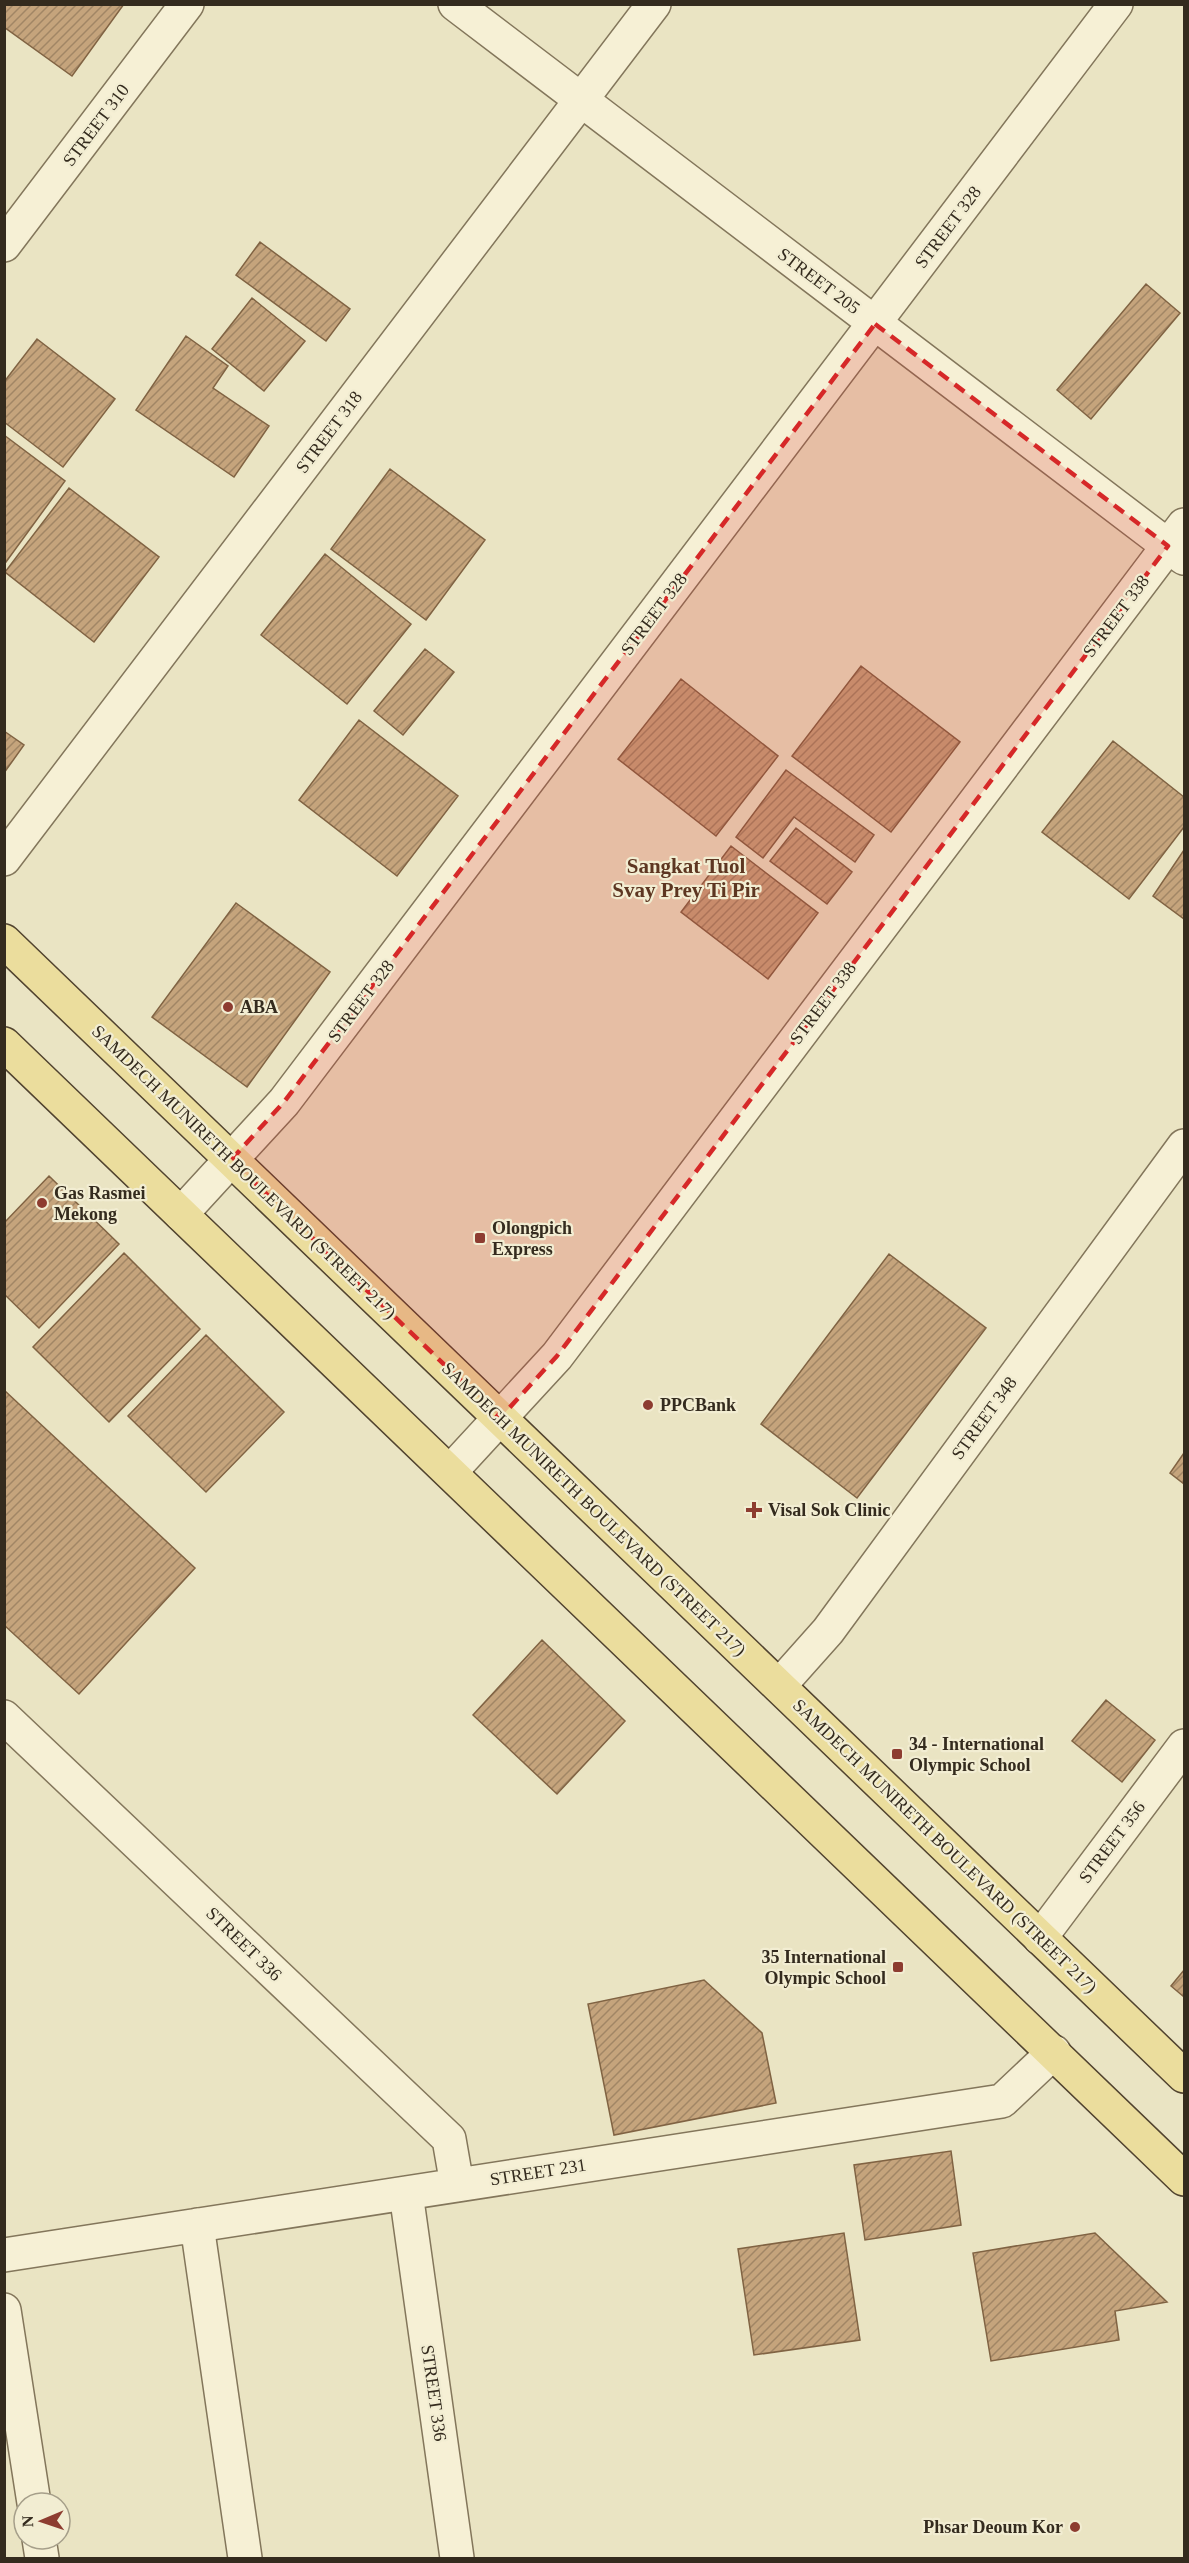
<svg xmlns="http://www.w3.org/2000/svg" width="1189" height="2563" font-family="'Times New Roman',serif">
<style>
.building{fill:url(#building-hatch);stroke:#806343;stroke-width:1.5}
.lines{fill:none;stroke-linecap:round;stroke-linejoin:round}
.minor-casing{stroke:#83765b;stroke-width:36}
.major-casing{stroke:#51432f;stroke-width:36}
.minor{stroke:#f6f0d5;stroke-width:33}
.major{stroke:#ebdd9d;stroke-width:33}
.marked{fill:#d62828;fill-opacity:0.2;stroke:#d62828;stroke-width:4.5;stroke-dasharray:12 8;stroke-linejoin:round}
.poi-dot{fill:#8d3c30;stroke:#f2edd2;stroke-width:2}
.labels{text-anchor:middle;stroke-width:4.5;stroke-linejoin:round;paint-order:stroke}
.street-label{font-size:18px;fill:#342b1e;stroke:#f2edd2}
.poi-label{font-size:18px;font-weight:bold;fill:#342b1e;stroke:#f2edd2;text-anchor:start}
.quarter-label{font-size:21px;font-weight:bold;fill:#5d3621;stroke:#f2edd2}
</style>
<defs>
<pattern id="building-hatch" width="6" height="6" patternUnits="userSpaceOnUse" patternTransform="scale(1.5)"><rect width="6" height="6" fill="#c5a47c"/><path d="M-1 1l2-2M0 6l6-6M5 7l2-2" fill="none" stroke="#a18665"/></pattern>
</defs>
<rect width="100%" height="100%" fill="#eae4c3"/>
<path class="building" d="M4 4H124L72 76 4 27Z
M260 242 350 309 326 341 236 275Z
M1146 284 1180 313 1091 419 1057 390Z
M252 298 305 341 264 391 212 349Z
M186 336 228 366 213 388 269 426 234 477 136 410Z
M37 339 115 399 63 467 4 422V382Z
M4 435 65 481 6 562 4 561Z
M390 469 485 540 426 620 331 549Z
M69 488 159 557 94 642 5 572Z
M325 554 411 624 347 704 261 635Z
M425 649 454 672 403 735 374 711Z
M861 666 960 742 891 832 792 756Z
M681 679 778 756 716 836 618 759Z
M359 720 458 796 397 876 299 800Z
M4 731 24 745 4 773Z
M1113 741 1184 797V827L1129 899 1042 832Z
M786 770 874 835 855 862 794 817 763 858 736 837Z
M796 828 852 872 827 904 770 861Z
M731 846 818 913 768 979 681 912Z
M1184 850V919L1153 896Z
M236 903 330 972 247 1087 152 1017Z
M49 1176 119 1244 39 1328 4 1294V1223Z
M124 1253 200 1329 109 1422 33 1347Z
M889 1254 986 1328 857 1498 761 1424Z
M206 1335 284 1412 206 1492 128 1416Z
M4 1390 195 1568 79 1694 4 1625Z
M1184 1453V1484L1170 1473Z
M542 1640 625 1721 557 1794 473 1715Z
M1106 1700 1155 1740 1122 1782 1072 1741Z
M1184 1970V1997L1171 1986Z
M704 1980 762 2033 776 2103 614 2135 588 2004Z
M951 2151 961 2225 865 2240 854 2165Z
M844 2233 860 2340 754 2355 738 2249Z
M1095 2233 1167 2302 1115 2311 1119 2340 991 2361 973 2253Z"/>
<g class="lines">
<g class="minor-casing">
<path id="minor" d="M455 4 1184 558
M4 245 187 4
M4 859 654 4
M181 1214 284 1102 1116 4
M450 1472 557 1356 1184 525
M779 1686 828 1631 1184 1146
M4 1717 449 2139 457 2185
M1040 1938 1184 1746
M406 2193 457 2558
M197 2225 245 2558
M4 2255 1002 2101 1054 2052
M4 2310 34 2503
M39 2539 42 2558"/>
</g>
<g class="major-casing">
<path id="major" d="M4 941 1184 2076
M4 1044 1184 2179"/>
</g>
<use href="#minor" class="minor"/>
<use href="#major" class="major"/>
</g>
<path class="marked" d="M875 324 1168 546 557 1356 500 1418 231 1160 284 1102Z"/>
<g class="poi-dot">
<circle cx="228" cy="1007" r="6"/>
<circle cx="42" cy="1203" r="6"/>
<rect x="474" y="1232" width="12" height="12" rx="3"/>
<circle cx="648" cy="1405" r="6"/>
<path d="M751 1501h6v6h6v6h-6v6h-6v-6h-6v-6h6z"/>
<rect x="891" y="1748" width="12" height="12" rx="3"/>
<rect x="892" y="1961" width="12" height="12" rx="3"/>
<circle cx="1075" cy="2527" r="6"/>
</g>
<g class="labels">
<g class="street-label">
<text transform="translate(96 125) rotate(-53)" y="6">STREET 310</text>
<text transform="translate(948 227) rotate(-53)" y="6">STREET 328</text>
<text transform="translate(819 281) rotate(37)" y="6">STREET 205</text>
<text transform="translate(329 432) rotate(-53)" y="6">STREET 318</text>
<text transform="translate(654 614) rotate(-53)" y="6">STREET 328</text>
<text transform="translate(1116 616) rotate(-53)" y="6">STREET 338</text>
<text transform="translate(361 1001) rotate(-53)" y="6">STREET 328</text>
<text transform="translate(823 1003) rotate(-53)" y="6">STREET 338</text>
<text transform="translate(244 1172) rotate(44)" y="6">SAMDECH MUNIRETH BOULEVARD (STREET 217)</text>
<text transform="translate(984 1418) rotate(-54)" y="6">STREET 348</text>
<text transform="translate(594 1509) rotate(44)" y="6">SAMDECH MUNIRETH BOULEVARD (STREET 217)</text>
<text transform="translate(1112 1842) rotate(-53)" y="6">STREET 356</text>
<text transform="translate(945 1846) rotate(44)" y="6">SAMDECH MUNIRETH BOULEVARD (STREET 217)</text>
<text transform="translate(244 1944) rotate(44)" y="6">STREET 336</text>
<text transform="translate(538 2172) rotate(-9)" y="6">STREET 231</text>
<text transform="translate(434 2393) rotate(82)" y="6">STREET 336</text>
</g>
<g class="poi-label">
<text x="240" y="1013">ABA</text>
<text x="54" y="1199">Gas Rasmei<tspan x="54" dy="21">Mekong</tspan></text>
<text x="492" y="1234">Olongpich<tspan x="492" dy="21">Express</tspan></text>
<text x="660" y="1411">PPCBank</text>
<text x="768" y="1516">Visal Sok Clinic</text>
<text x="909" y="1750">34 - International<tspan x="909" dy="21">Olympic School</tspan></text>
<text x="886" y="1963" text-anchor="end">35 International<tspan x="886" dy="21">Olympic School</tspan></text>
<text x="1063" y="2533" text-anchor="end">Phsar Deoum Kor</text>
</g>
<g class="quarter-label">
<text x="686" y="873">Sangkat Tuol<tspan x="686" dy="24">Svay Prey Ti Pir</tspan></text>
</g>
</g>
<rect width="1189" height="2563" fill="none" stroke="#342b1e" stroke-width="12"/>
<g transform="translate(42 2521) rotate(268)"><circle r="28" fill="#f2edd2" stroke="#a69f8a" stroke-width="1.5"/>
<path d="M0-4.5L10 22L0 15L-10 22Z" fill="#8d3c30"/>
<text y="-9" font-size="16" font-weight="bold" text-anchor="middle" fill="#342b1e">N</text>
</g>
</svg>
